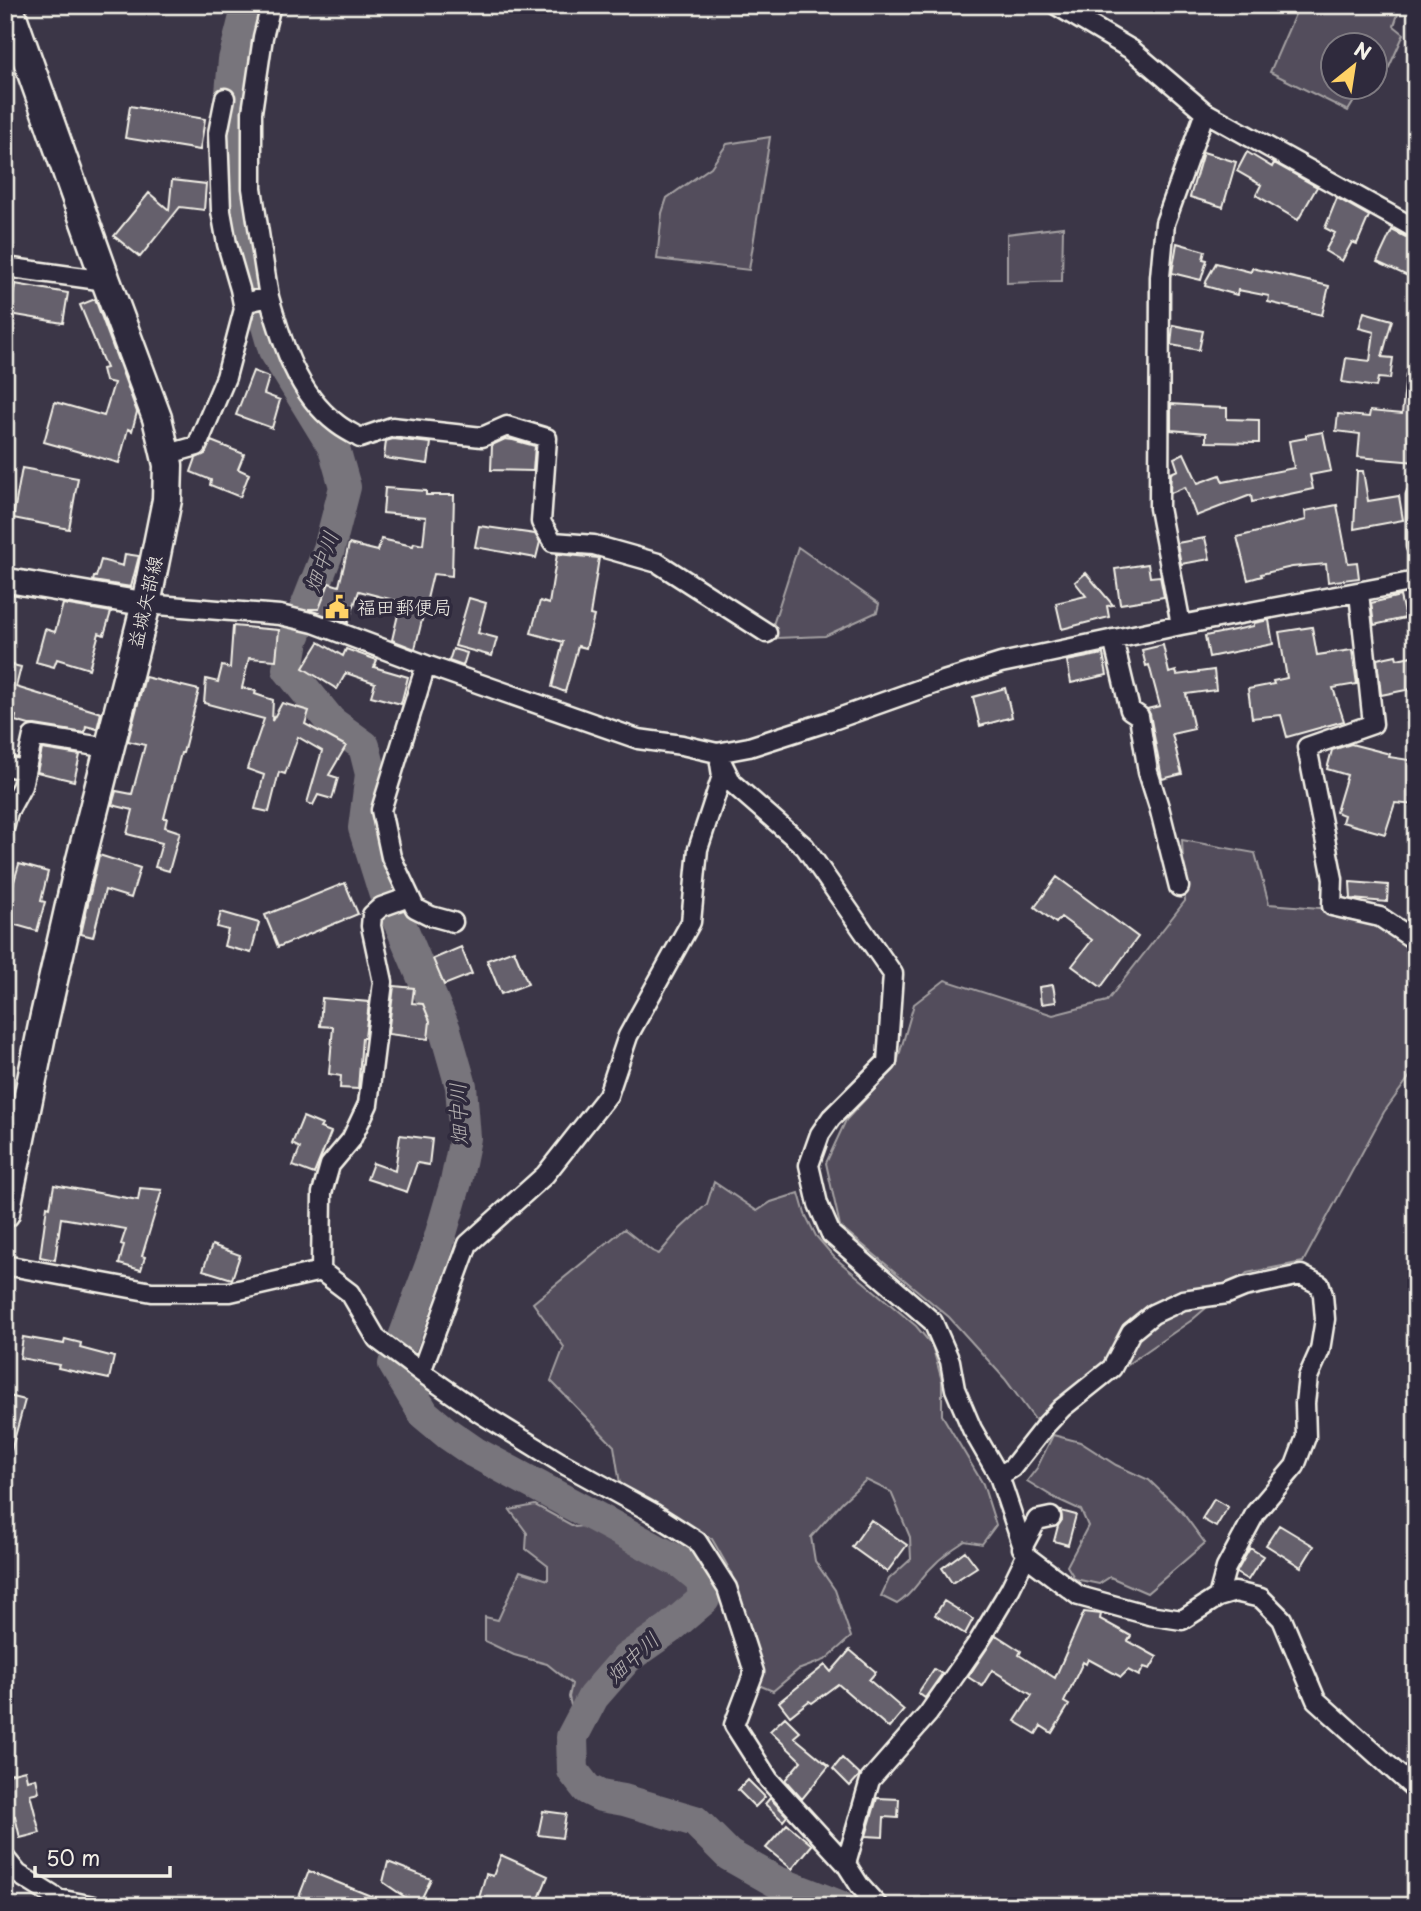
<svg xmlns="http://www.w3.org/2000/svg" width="1421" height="1911" font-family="'Playpen Sans','Klee One',sans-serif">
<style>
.green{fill:#534e5c;stroke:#a4a0a2;stroke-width:2}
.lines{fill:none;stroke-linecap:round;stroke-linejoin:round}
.river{stroke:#78747b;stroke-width:32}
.building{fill:#65616c;stroke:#f4f1e8;stroke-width:2}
.minor-casing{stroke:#f4f1e8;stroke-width:23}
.tertiary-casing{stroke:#f4f1e8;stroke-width:28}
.primary-casing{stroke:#f4f1e8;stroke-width:33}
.minor{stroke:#2f2a3d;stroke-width:18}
.tertiary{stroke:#2f2a3d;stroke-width:23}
.primary{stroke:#2f2a3d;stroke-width:28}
.labels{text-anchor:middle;stroke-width:7;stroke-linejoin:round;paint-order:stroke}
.street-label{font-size:19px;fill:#f4f1e8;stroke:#2f2a3d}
.poi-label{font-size:19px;fill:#f4f1e8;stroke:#2f2a3d;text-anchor:start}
.water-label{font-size:21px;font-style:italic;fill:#b6b2b2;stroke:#2f2a3d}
</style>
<rect width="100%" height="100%" fill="#3b3647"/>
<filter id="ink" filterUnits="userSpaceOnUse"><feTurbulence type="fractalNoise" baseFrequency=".0143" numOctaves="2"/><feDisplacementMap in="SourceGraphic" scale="14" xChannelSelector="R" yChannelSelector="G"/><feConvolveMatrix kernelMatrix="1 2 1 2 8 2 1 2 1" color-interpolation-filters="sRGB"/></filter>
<g filter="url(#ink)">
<path class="green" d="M1299 5H1401L1394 26 1404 34 1386 74 1376 71V46H1334V88H1362L1348 111 1270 72Z
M770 137 749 270 657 259 662 213 667 198 711 167 727 144Z
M1063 227 1062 281 1007 283V234Z
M798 547 879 604 877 612 825 636 777 638 772 628Z
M1182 840 1255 853 1269 904 1320 908 1388 928 1416 950V1068L1384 1112 1303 1262 1247 1273 1192 1320 1039 1425 1005 1379 949 1317 840 1226 826 1163 846 1120 896 1066 914 1004 945 980 1053 1015 1107 1001 1185 901Z
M714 1182 757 1211 771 1202 799 1193 805 1214 816 1236 834 1257 916 1326 932 1345 942 1381V1415L983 1484 996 1525 982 1544 965 1541C954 1548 942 1556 933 1566 918 1580 916 1591 897 1604L881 1596 889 1579 911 1559 910 1537 891 1492 866 1480 842 1502 811 1537 815 1561 835 1590 851 1637 825 1660 798 1670 773 1691 756 1684 731 1572 712 1539 620 1484 614 1446 551 1381 564 1347 533 1303 624 1229 652 1251 659 1254 680 1229 707 1204Z
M1053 1435 1080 1442 1116 1465 1149 1480 1182 1512 1205 1543 1147 1593 1110 1577 1099 1584 1075 1579 1067 1566 1088 1526 1081 1510 1055 1498 1027 1481 1037 1468Z
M535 1505 575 1527 596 1524 681 1568 697 1581 696 1597C663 1625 626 1650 596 1681 587 1690 583 1705 572 1710L569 1697 572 1684 547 1664 514 1655 485 1641V1617L498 1620 520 1571 548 1580V1566L526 1549 527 1533 510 1510Z"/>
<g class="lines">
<path class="river" d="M248 5 234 60 226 148 249 264 274 350 334 448 345 487 329 549 293 640 288 669 331 722 364 746 371 774 364 828 384 892 401 926 445 1030 461 1086 465 1138 456 1182 435 1254 394 1364 424 1414 448 1434 474 1452 683 1564 702 1580 704 1599 670 1628 627 1658 593 1697 572 1737 573 1771 587 1789 601 1796 624 1800 695 1821 729 1855 775 1881 839 1906"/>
</g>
<path class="building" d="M130 106 205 119 200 150 125 138Z
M1203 152 1236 162 1223 207 1190 197Z
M1247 152 1272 167 1274 163 1317 187 1298 220 1256 195 1261 185 1237 171Z
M172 180 206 184 204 210 180 207 140 257 114 236 149 193 169 210Z
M1337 198 1369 216 1357 244 1352 242 1342 261 1325 251 1335 233 1325 228Z
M1392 230 1416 242V269L1412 278 1377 262Z
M1177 243 1205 251 1203 259 1207 260 1201 280 1172 273Z
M1216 263 1251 272 1252 268 1329 286 1322 315 1268 302 1269 296 1238 290 1237 295 1205 286 1207 279Z
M15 284 68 293 63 323 10 314Z
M95 299 137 412 132 431 128 429 119 463 44 442 55 402 104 416 114 383 105 381 102 369 106 368 80 305Z
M1364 312 1392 320 1382 357 1393 358 1390 379 1378 378 1376 387 1342 382 1346 358 1370 361 1374 332 1359 328Z
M1173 325 1203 331 1199 350 1171 345Z
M253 371 269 377 264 394 280 400 272 428 236 415Z
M1406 374H1416V462L1358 457 1360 434 1336 431 1338 414 1369 417 1370 411 1402 414Z
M1171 404 1201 406V407L1227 408V419L1259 420V443L1206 442V433L1171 430Z
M1323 432 1331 471 1310 475 1313 489 1252 502 1251 495 1196 516 1185 487 1171 493 1170 491 1171 473 1178 470 1174 458 1184 453 1198 483 1220 475 1223 482 1294 468 1289 441 1306 438V435Z
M393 439 431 443 428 464 384 458 386 441Z
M505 439 513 440 535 446 533 471 491 470 492 445Z
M211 441 244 454 238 469 249 474 240 497 210 485 211 480 191 472 196 458 205 454Z
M22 468 78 478 69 529 13 518Z
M1357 471H1363L1368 501 1399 496 1403 520 1354 529Z
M385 488 426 491V495H454L452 576 433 574 415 649 392 640 401 602 359 591 348 623 309 610V609H319L329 583 339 586 349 544 378 551 381 539 413 546 414 543 423 545 426 517 383 513Z
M1337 505 1348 563 1357 562 1359 578 1328 582 1326 564 1292 567 1261 574 1262 576 1248 580 1237 537 1306 520 1305 511Z
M479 526 535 534 540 542 536 558 475 547Z
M1205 538 1210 559 1181 564 1177 543Z
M125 554 139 556 131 587 93 581 94 577H96L101 560 123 566Z
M557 554 599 558 590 615 594 616 586 648 578 646 565 692 552 687 563 642 531 633 540 601 549 604Z
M1148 564 1150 577 1160 576 1164 597 1120 604 1115 569Z
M1086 573 1113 605 1107 606 1109 617 1062 629 1056 603 1086 596 1075 582Z
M1400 596 1405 618 1374 625 1371 603Z
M469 598 486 603 478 633 497 638 492 656 455 646Z
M63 604 111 612 104 635 99 633 89 669 57 659 54 667 36 662 45 629 55 632Z
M1269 620 1273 644 1209 657 1205 636 1254 626V623Z
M233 626 279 630 276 660 249 658 242 688 256 691 255 694 273 700 272 721 282 703 309 711 305 724 346 746 329 775 338 778 332 799 318 795 313 805 307 803 322 751 298 737 285 774 279 772 269 812 255 809 264 775 247 769 264 719 204 703 206 679 218 682 222 666 230 668Z
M1312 627 1317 655 1352 650 1357 684 1333 688 1344 721 1287 737 1281 715 1252 718 1248 689 1274 684 1273 681 1287 678 1279 632Z
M319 642 343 656 346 649 377 660 374 667 408 677 401 704 371 696 375 683 346 673 337 689 303 668Z
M1163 645 1169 673 1176 671 1177 675 1214 670 1216 690 1186 694 1194 729 1172 734 1182 774 1162 779 1150 714 1147 709 1160 706 1149 665 1146 666 1142 650Z
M453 649 467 653 463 666 449 661Z
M1103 654 1107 675 1071 683 1067 661Z
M1396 655 1397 659 1416 655V688L1381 695 1377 659Z
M5 663 21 667 16 687 101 713 97 729 86 726 85 733 35 725H29L15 721 16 716 5 714Z
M145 677 199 690 183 753H181L164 818H167L165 827 180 832 169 871 155 867 162 843 127 834 133 810 112 805 116 791 132 794 145 745 128 741Z
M1005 688 1012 717 980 726 973 697Z
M1351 744 1390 754 1389 757 1416 761V805L1395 803 1385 834 1342 822 1344 815 1336 812 1347 775 1327 769 1332 750Z
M42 749 80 755 74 781 37 772Z
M99 855 140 868 131 898 105 890 93 937 81 934Z
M19 864 48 872 41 901 45 902 37 931 5 922V913Z
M1057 877 1138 937 1101 987 1072 966 1092 940 1061 917 1056 923 1035 907Z
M1350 882 1388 885 1387 902 1351 899Z
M345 883 358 914 278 947 265 915Z
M221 912 259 923 251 953 224 946 228 930 217 927Z
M461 947 472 974 444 985 433 959Z
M514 950 528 984 501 994 487 960Z
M1053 985 1056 1002 1041 1004 1039 987Z
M394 986 414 988 412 1003 423 1004 430 1021 428 1039 388 1034Z
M322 998 369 1002 365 1038H362L358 1089 340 1088 341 1076 329 1074 333 1027 320 1026Z
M303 1117 322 1125 320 1128 331 1132 314 1174 293 1166 300 1148 292 1144Z
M400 1135 432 1139 429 1165 417 1163 407 1192 367 1179 373 1163 395 1171Z
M54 1185 138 1200 140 1188 162 1190 142 1256 145 1257 141 1270 119 1264 124 1245 121 1244 126 1229 61 1218 55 1260 40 1257 47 1206 50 1207Z
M212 1245 240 1255 232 1279 203 1270Z
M23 1337 64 1344 65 1339 81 1343 80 1348 114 1357 109 1379 58 1368 59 1365 20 1358Z
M5 1395 25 1400 10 1455H5Z
M1214 1499 1228 1507 1216 1527 1202 1519Z
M1061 1511 1076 1515 1068 1545 1054 1541 1058 1526 1062 1520Z
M871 1520 907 1545 887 1572 852 1547Z
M1279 1525 1314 1546 1301 1567 1266 1545Z
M1250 1548 1263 1556 1248 1580 1236 1573Z
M965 1551 977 1567 952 1583 942 1568Z
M944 1601 973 1619 965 1634 935 1615Z
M1084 1612 1101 1614 1100 1619 1131 1636 1128 1641 1157 1657 1150 1669 1144 1667 1139 1676 1128 1670 1121 1677 1088 1659 1086 1664 1083 1662 1064 1702 1069 1705 1052 1733 1041 1726 1036 1734 1015 1721 1032 1695 992 1670 982 1686 968 1677 996 1635 1021 1651 1019 1655 1055 1678Z
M850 1650 876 1672 869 1680 904 1710 889 1728 838 1684 812 1703 809 1701 790 1716 779 1702 825 1665 831 1672Z
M934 1669 942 1674 925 1698 918 1693Z
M785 1717 800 1732 794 1737 829 1766 802 1799 785 1780 801 1761 770 1731Z
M842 1758 860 1775 850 1786 833 1769Z
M25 1770 27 1780 36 1778 39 1792 30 1794 40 1833 20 1838 15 1816 5 1818V1804L11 1802 5 1775Z
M748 1780 765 1797 755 1807 738 1790Z
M770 1798 787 1816 783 1821 765 1804Z
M877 1798 899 1799 898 1818 884 1817 883 1837 866 1836Z
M543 1811 566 1814 562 1838 538 1835Z
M787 1824 812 1845 792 1869 766 1848Z
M501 1855 548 1876 536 1906H508L479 1898 486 1874 493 1876Z
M388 1862 431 1879 418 1906 383 1882Z
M309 1871 393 1905V1906H307L297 1902Z"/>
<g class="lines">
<g class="minor-casing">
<path id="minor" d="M1056 5 1132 50 1205 112 1165 223 1160 277 1159 508 1181 625
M1205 112 1416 229
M5 267 106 281
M269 297 252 188V112L263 37 271 5
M243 303 269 297C282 342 297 394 336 423 343 429 352 433 360 438L392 427 482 437 507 426 547 438 541 522 553 542 594 545 658 563 767 633
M165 455 197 446 226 377 244 309 240 289 227 244 221 211 218 133 225 98
M1416 496V546
M1359 593 1373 724 1307 747 1333 879 1332 906 1380 917 1416 941
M146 604 280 615 314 623 426 665 638 739 682 745 717 753 749 747 833 720 940 682 1001 663 1181 625 1416 581
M1113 639 1130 710 1139 716 1148 772 1159 807 1179 887
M426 665 381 810 391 857 415 908 431 916 453 922
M717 753 732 783 805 847 893 974 887 1062 831 1118 820 1134 809 1165 818 1204 831 1234 933 1322 950 1361 955 1389 972 1429 999 1476 1026 1556 1079 1596 1149 1615 1182 1620 1218 1597 1235 1592 1261 1598 1282 1619 1316 1700 1416 1790
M5 766 25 770
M5 825 8 812 22 786 33 736 109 748
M5 1265 152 1292H230L321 1271 350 1293 377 1339 421 1372 480 1413 560 1462 653 1513 697 1541 727 1588 754 1672 734 1725 769 1780 846 1864 860 1886 878 1906
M321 1271 322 1193 330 1165 351 1140 368 1104 383 982 371 926 372 915 381 907 409 897
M421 1372 468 1244 545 1175 608 1095 628 1036 691 922 698 849 722 776 720 763
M999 1476 1012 1468 1046 1425 1062 1408 1112 1368 1131 1332 1153 1314 1183 1300 1227 1294 1244 1287 1301 1275 1320 1285 1323 1295 1325 1319 1320 1350 1308 1377 1305 1403 1306 1437 1295 1466 1256 1512 1226 1568 1218 1597
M1022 1548 1037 1520 1051 1517
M5 1858 18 1874 58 1899 94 1906
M846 1864 870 1780 928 1714 979 1641 1010 1589 1026 1556"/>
</g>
<g class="tertiary-casing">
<path id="tertiary" d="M5 580 146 604"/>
</g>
<g class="primary-casing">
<path id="primary" d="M5 1213 44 1020 76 879 146 604 167 500 168 465 157 418 106 281 8 5"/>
</g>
<use href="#minor" class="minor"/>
<use href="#tertiary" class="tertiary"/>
<use href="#primary" class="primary"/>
</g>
</g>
<defs>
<g id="civic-bare" transform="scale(1.89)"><path d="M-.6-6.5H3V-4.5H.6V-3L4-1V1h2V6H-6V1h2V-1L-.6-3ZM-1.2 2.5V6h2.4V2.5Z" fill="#ffd166" stroke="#2f2a3d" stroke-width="2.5" paint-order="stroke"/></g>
</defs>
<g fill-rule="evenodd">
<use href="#civic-bare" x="337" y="607"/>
</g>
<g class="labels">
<g class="street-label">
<text transform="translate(145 602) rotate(-77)" y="7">益城矢部線</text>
</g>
<g class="poi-label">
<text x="357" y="614">福田郵便局</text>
</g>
<g class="water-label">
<text transform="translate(322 562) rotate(-71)" y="7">畑中川</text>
<text transform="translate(459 1114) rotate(-92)" y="7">畑中川</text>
<text transform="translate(633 1658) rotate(-43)" y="7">畑中川</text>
</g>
</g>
<rect width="1421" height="1911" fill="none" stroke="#2f2a3d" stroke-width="28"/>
<rect x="14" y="14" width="1393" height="1883" fill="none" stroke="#f4f1e8" stroke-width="2.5" filter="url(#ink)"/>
<g transform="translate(1354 66) rotate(30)"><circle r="33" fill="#2f2a3d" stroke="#7e7a81" stroke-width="2"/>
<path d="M0-5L12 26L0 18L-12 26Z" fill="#ffd166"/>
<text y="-10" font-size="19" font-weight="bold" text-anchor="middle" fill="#f4f1e8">N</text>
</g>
<path d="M35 1866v10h135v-10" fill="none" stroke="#f4f1e8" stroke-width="3.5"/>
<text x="46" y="1866" font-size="21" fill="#f4f1e8" stroke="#2f2a3d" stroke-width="5" paint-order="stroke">50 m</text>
</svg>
